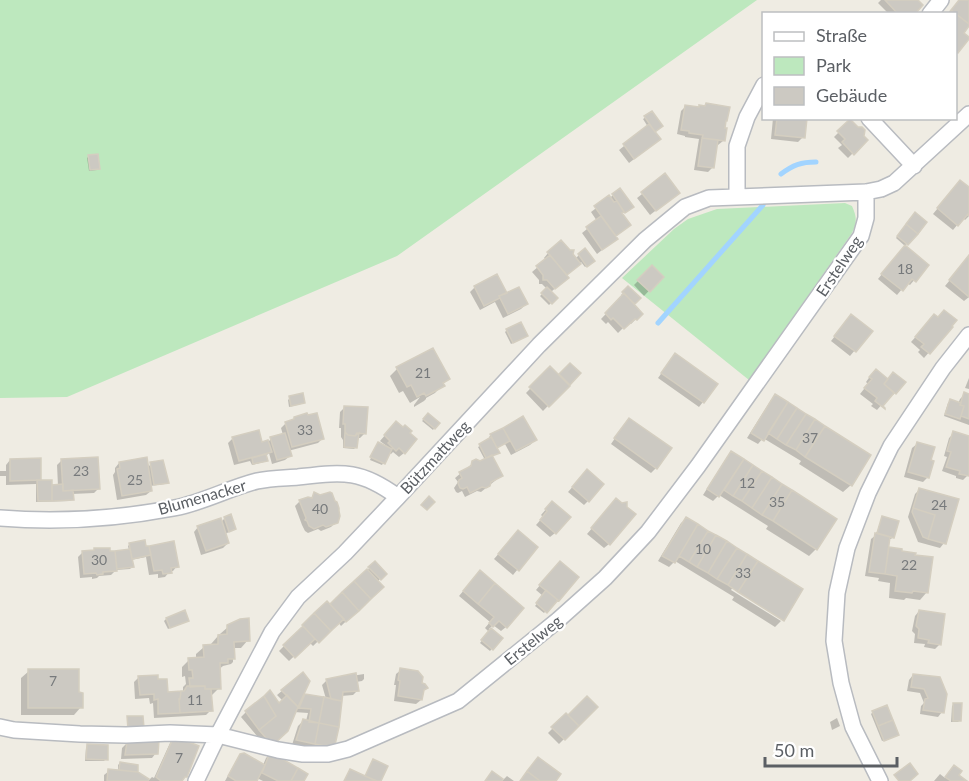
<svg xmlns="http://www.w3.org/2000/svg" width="969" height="781" font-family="Lato,sans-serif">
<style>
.green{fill:#bde8be}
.shadow{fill:#0003}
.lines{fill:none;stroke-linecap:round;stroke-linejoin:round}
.stream{stroke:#a2d4ff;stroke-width:5}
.building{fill:#ccc9c2;stroke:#d4cec0;stroke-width:1.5}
.minor-casing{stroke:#b8bbc0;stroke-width:18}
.minor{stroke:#fff;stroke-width:15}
.labels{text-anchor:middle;stroke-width:4.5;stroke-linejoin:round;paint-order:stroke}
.number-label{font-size:14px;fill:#777a7c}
.street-label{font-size:16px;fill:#5b5f64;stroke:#fff}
</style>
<rect width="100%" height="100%" fill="#efece3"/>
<path class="green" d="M0 0H757L397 256 67 397 0 398Z
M845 203 852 206C857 217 857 223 852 233L749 380 622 278 674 229 688 219 717 209Z"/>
<path class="shadow" d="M881 0H916L913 14H889L878 3Z
M960 0H969V24L961 33 968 38 956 53V14Z
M706 105 724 122 723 141 718 145H716L713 167 708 172 694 170 699 139 685 137V136L677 134 681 111 685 107 698 108 699 107H704Z
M652 113 654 144 629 163 619 150 648 127 643 119Z
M773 118H805L803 137 798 142 771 139Z
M850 121 866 140 848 158 838 148 842 145 834 137Z
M89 156 98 168 97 170 89 171 87 158Z
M665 176 673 197 650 215 637 198Z
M956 186 969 189V216L965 220 963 218 953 230 933 214Z
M620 190 630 208 621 214 624 230 615 237 611 243 597 254 582 233 597 221 591 212Z
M915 214 925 222 905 246 896 238Z
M900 252 927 265 910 285 907 283 897 295 878 279Z
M548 253 572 255 575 259 579 255 591 263 585 267 581 262 566 276 562 282 551 292 556 298 549 305 540 296 547 289 542 284H539V280L532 272 546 260 544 258Z
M969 257V297L964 301 945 286Z
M652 267 662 277 644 296 634 285Z
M475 287 506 295 526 304 521 309 503 318 495 302 480 310 470 292Z
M628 288 639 298 632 305 641 314 631 324 629 322 618 333 608 322 606 324 601 319 623 296 621 295Z
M847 321 871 331 850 356 831 341Z
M930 321 951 327 924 358 918 352 920 350 911 342Z
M507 330 524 337 511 344 505 332Z
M671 360 703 402 699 407 658 378Z
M570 365 579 374 543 411 526 393 550 368 559 376Z
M397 369 448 379 435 393 426 398V399L424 401 414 407V405L420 397 410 403 403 391 399 393 390 376Z
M871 375 904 382 893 395 891 394 877 410 871 406 873 404 860 394 868 384 866 382Z
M969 378V389L965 388Z
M965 394 969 396V425L944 416 948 403 950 401 958 404 960 399Z
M775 396 851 485 843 492 799 464 801 461 763 438 758 444 747 438 771 400Z
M290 398 303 402 301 404 289 407 288 400Z
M345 407 365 433 360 438H357L356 447 354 449 343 448V440L341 437V428H339L340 412Z
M428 415 438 423 433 430 422 421Z
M295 418 323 438 318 443 288 451 290 456 285 460 272 464 269 453 265 457 266 460 264 462 252 465 250 461 234 465 228 443 233 438 261 444 268 442 271 439 283 435 281 428 286 423 291 421Z
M523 418 535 440 530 445 511 455 505 444 496 448 491 456 501 476 481 492 477 491 465 497 462 491 458 493 456 492 454 488 458 482 455 478 473 463H481L485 460 478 447 490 440 489 437 491 435Z
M624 425 656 468 651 473 611 444Z
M392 427 408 433 404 453 399 457 393 452 391 454 389 453 382 465 370 460 376 446 388 447 380 441Z
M954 433 969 437V470L967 476 963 480 956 478V476L942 471 947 457 944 456 949 438Z
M917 444 932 462 927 478 923 482 904 477 912 448Z
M731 453 835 519 816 549 809 556 766 529 768 526 719 495 713 501 703 495 727 457Z
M10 460 40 482 51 486H58L57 465 62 460 99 488 94 493 72 494V499L70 501 36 502V484L6 485V476H0V471H6V465Z
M119 463 147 468 151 464 167 482 165 484 150 486 151 491 146 495 117 500 113 475 115 472V468Z
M582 476 588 501 584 505 568 492Z
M919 490 944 543 940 548 918 542 908 517 915 494Z
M315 494 320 497 336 522 331 527 321 531 318 529 308 533 305 531 302 525 295 506 299 502 310 499Z
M612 505 609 544 604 548 587 534Z
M547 508 555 533 550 537 536 525 543 517 541 515Z
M225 518 235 529 225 534 228 543 223 548 201 555 194 532 198 527 221 522Z
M882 518 893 537 891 539H888L887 548 900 550 927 592 920 600 906 598 904 600 889 598 890 583 878 581 879 578 865 576 871 539 876 535 881 520Z
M686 519 733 587 731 590 781 621 775 627 732 600 734 597 675 561 669 567 658 561 681 523Z
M513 537 536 547 513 575 494 559Z
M130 544 145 548 177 566 173 571H170L165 577 158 578V574L149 575 146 557 131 560 132 567 130 569 116 570 111 575 99 576 97 578 92 579V577L80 578 78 557 82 553H109L129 551 128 546Z
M375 563 385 574 377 582 382 587 341 626 338 622 313 646 309 642 289 661 279 651 327 603 330 606Z
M555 567 552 604 544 613 535 606 543 596 536 590Z
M475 577 506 627 501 631 493 625 489 629 501 638 490 651 480 643 489 632 485 628 490 622 459 596Z
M919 611 940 644 935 649 924 647 925 644 914 643 915 634 912 631 915 616Z
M166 619 187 620 168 629 164 621Z
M228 627 248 640 241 648H233V662L231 664 223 666 218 670 219 688 212 695 210 696 211 710 206 715 154 718 153 703 150 704 149 698 135 699 134 682 139 677 167 693 183 692V687L186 684 185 676 182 677V667L189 660 196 659V654L204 647 211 646V644L218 636H220V634Z
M401 670 420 684 422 692 421 700 416 704 394 701 396 685H394L396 674Z
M29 671 77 694 81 707 74 715H21V678Z
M302 674V695L326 699 322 685 327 680 364 674V679L362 681 356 682 358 690 353 695 341 696 334 744 329 749 320 750 292 745 298 726 303 721H306L308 713 294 712 269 748 262 742 241 717 246 712 279 705 283 701 277 695Z
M913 675 942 712 938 717 920 714 921 706 924 703 920 693 907 691 909 680Z
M954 704 960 720 958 722H951L952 706Z
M596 707 559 744 548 733 566 715 568 717Z
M873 712 895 736 882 741 871 714Z
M837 718 840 726 832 730 830 722Z
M174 738 181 781H104V775L109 771H118V765L120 763 137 766 136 772 148 781 152 777 154 778 170 743Z
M127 743 156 753 152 758 121 759 122 748Z
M88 746 106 759 104 761H85L86 748Z
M270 754 303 781H263L257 778 256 781H225L236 761 241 755 263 765 266 758Z
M949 772 965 781H934L940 774 945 778Z
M492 773 502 781 507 776 514 781H485Z"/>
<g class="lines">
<path class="stream" d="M781 174C793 165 801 162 816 162
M658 323 763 205"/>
</g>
<path class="building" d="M885 0H918L923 5 915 14H898Z
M959 0H969V24L951 10Z
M951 10 969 24V26L964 33 969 37V39L958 53 956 50V14H948Z
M706 103 730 107 727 121H726L725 128H727L725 141 702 138 703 135 689 133V131L681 130 685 105 699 107V105L705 106Z
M652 111 663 126 655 132 644 116Z
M777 118H807L805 138 775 135Z
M850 119 858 127H862L865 130 864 136 868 140 854 155 842 142 845 139 837 131Z
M649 124 661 139 634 159 623 144Z
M702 138 718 140 714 168 698 166Z
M98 154 100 169 90 170 88 155Z
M665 173 680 193 656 211 641 192Z
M960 180 969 187V215L968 214 958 226 937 208Z
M620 188 634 207 625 213 612 194Z
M609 195 614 202 617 201 624 212 622 213 631 225 616 236 594 206Z
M915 212 927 222 918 234 906 224Z
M601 216 618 239 602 250 586 227Z
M906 224 918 234 908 245 897 236Z
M561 240 570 250H574L573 254 581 264 567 275 547 252Z
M905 245 929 265 916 282 912 279 903 291 881 274Z
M585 248 595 261 587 267 578 254Z
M550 255 569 278 555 289 547 280H543V275L536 266Z
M969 255V297L949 280Z
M652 265 664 277 650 292 637 280Z
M497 274 507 293 499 296 500 298 484 306 474 286Z
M628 286 641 298 635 304 622 292Z
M519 287 528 304 508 314 499 296Z
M547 287 558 298 552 304 541 293Z
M624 293 643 314 637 320 635 319 624 329 613 318 611 320 605 313Z
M944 310 957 320 952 326 953 327 930 354 921 347 924 344 915 337 934 314 938 317Z
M851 314 873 331 856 352 834 336Z
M521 322 528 336 513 343 506 329Z
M433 348 450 379 443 383 445 386 426 396 424 393 417 397 411 385 407 387 396 367Z
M675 353 718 384 704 403 661 373Z
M570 363 581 373 570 385 559 374Z
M550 366 570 386 549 407 529 387Z
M876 369 888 379 884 384 894 393 883 406 885 408V409L875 401 877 398 864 388 872 379 869 377Z
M893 372 906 382 896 394 884 384Z
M964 392 969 394V419L961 416 964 406 960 405Z
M303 393 305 403 291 406 289 396Z
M775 394 788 402 764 441 751 433Z
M950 399 961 403 960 405 964 406 960 419 945 414Z
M788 402 797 408 777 439 768 433Z
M344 406 368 407 366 434 357 433 355 436 348 435 345 432V424H343Z
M797 408 806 414 786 445 777 439Z
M307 413 308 415 317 413 324 439 292 447 285 422 294 419V417Z
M428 413 440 423 435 429 423 419Z
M806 414 815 419 796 450 786 445Z
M523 416 537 440 516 451 503 428Z
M629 418 672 448 657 469 614 438Z
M815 419 825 426 805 457 796 450Z
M396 421 403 427 405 425 412 431 410 433 417 439 405 454 399 448 396 451 388 443 390 441 384 435Z
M825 426 871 455 852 486 805 457Z
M503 428 510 441 497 448 490 434Z
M259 430 262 442 268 440 272 452 239 461 232 437Z
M953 431 969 436V476L959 474 960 471 946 467 951 452 947 451Z
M345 432 348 435 355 436 359 433 357 448 344 447Z
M285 433 292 456 277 460 270 437Z
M491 437 500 453 486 458 479 444Z
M378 442 392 449 385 464 370 457Z
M917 442 935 447 931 460 934 461 929 478 908 472Z
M731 451 744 459 719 497 707 489Z
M266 454 268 461 253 464 252 458Z
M492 455 503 476 491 482 490 486 486 488 482 487 470 493 467 487 463 489 460 488 458 483 459 480 462 478 459 472 471 466 472 461 476 459 480 461Z
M98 457 100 489 63 491 61 459Z
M147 457 152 491 122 496 117 469 120 468 119 462Z
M41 458V480L10 481V459Z
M744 459 753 465 733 496 724 490Z
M163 460 169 483 154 485 150 462Z
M753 465 762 471 742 501 733 496Z
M587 469 604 484 589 502 572 487Z
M762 471 772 477 752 508 742 501Z
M772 477 782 484 762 515 752 508Z
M37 480H52V501H38Z
M63 484V491L73 490 74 500 52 501V485Z
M782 484 792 490 773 521 762 515Z
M919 488 959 499 946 544 928 539 935 515 913 508Z
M792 490 837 519 817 550 773 521Z
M314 492 320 495 330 492 332 493 335 501 337 502 339 508V511L340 516 338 523 326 527 323 525 314 529 309 526 307 521 305 520 306 518 299 500 308 497 312 498Z
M429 496 435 502 427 510 421 505Z
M616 498 622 503 627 502V507L636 514 610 545 591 528Z
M552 501 571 517 556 534 540 520 547 511 545 509Z
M913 508 935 515 928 539 923 537 912 512Z
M231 514 236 529 229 532 224 517Z
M882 516 899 521 894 538 877 533Z
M686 517 698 524 675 563 662 556Z
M221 518 229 543 206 551 197 526Z
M698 524 708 531 689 562 679 556Z
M518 530 538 547 519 571 498 554Z
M708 531 716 535 697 567 689 562Z
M875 533 890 537 885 574 869 572Z
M716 535 727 541 708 573 697 567Z
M145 540 146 546H149L151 555 132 559 129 543Z
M174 541 179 567 171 568 172 573 163 574 162 570 154 571 149 546Z
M727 541 737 548 717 579 708 573Z
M889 547 902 549V551L916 553 915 555 933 557 928 593 913 591 912 593 895 591 897 576 885 574Z
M94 548H110V551H115L117 571 103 572V574L97 575 96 573 84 574 82 551 94 550Z
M737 548 747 554 728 585 717 579Z
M130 549 134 567 117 569 115 551Z
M747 554 758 561 738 592 728 585Z
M375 561 387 574 381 580 368 567Z
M560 561 579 577 559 601 539 585Z
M758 561 803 589 784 621 738 592Z
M367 569 384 587 371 599 354 581Z
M480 570 495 583 478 604 463 591Z
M354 581 371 599 359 611 342 592Z
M495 583 524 608 507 628 499 621 493 627 489 623 494 617 478 604Z
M546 590 558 600 547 613 536 603Z
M342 592 359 611 346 622 330 604Z
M327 601 344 619 331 631 314 613Z
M185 610 189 621 170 628 166 618Z
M919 610 945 614 941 645 928 643 929 640 918 638 919 629 916 626Z
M314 613 331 631 319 643 302 625Z
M249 618 250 641 234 642 235 659H228V663H220L221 689H205V686L190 687 189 678H193L192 670H189L188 658 204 657 203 645 218 644V635L227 634V625L240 619Z
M303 626 315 639 295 658 283 645Z
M491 628 503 638 493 650 481 640Z
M400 668 418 671 423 677 422 683 425 684 428 688 424 690 422 700 398 696 400 681 398 680Z
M28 669H79V692L83 693V708H28Z
M303 672 310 681 298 707 281 690Z
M356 673 359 691 343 692 342 701 331 699 326 679Z
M913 674 940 677 947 694 944 713 923 710 925 699 928 698 924 689 911 687Z
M158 675V679H167L168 692 181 691 180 699H179L180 713 158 714V699L154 700V694L140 695 138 676Z
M187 686H205V689H211L213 711 180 713 179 699H180L181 691H184Z
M270 690 279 703 287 695 298 707 288 731 274 744 266 738 259 730 276 716 264 696Z
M305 694 324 697 319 723 309 722 311 709 299 708Z
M264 696 276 716 259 730 245 711Z
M587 696 598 707 579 726 568 715Z
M324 697 342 701 339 727 319 723Z
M953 703H962L961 721H953Z
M887 705 893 720 878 726 872 711Z
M566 713 579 726 565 740 551 727Z
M127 716H143L144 728 128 729Z
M303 719 319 723 315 744 296 740Z
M893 720 899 735 884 741 878 726Z
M319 723 339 727 335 745 325 746 315 744Z
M174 736 199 746 187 777H185L182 781H161L156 777Z
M159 740 158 754 125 755 127 742Z
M87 744 108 745V760L86 759Z
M270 752 298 768 291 781H278L262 773Z
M244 753 265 765 257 781H236L228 776 240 754Z
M538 757 561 774 556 781H540L527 771Z
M373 759 388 766 381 781H377L365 776Z
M120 762 138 765V772L119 770Z
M910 763 918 774 910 781H899L894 775Z
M954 765 962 771 959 775 967 781H951L945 777Z
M298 768 308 774 304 781H291Z
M108 769 138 772 149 779 148 781H107Z
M350 769 376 781H344Z
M492 771 503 779 502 781H485Z
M527 771 540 781H520Z"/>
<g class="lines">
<g class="minor-casing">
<path id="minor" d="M930 14 941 0
M869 118 914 166
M737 196V146L747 117 764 85
M0 518C58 523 116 519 174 508 202 503 229 488 257 481 270 478 285 478 298 477 343 472 360 469 398 497
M0 727 14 730 80 734 126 735 170 733 218 735 278 750 303 754H328L348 749 458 701 558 620 605 578 648 532 698 466 861 236 866 218V192
M196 781 218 735 272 632 298 597 345 553 398 497 539 345 645 240 685 207 709 198 866 192 881 189 894 183 969 114
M880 781 853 727 841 683 834 641 837 593 847 548 868 493 891 446 943 368 969 335"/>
</g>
<use href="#minor" class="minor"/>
</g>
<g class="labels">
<g class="number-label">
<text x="905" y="274">18</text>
<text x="423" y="378">21</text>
<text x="305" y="435">33</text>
<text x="810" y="443">37</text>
<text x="81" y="476">23</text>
<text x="135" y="485">25</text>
<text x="747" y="488">12</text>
<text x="777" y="507">35</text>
<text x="939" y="510">24</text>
<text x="320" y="514">40</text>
<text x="703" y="554">10</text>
<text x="99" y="565">30</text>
<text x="909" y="570">22</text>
<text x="743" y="578">33</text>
<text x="53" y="686">7</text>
<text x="195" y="705">11</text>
<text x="179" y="763">7</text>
</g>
<g class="street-label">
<text transform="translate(839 266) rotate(-56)" y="6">Erstelweg</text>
<text transform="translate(435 457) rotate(-47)" y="6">Bützmattweg</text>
<text transform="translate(202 497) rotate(-16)" y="6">Blumenacker</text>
<text transform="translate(533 640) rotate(-39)" y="6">Erstelweg</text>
</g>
</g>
<rect x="762" y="12" width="195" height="108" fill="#ffffff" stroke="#bdbfc1" stroke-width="1.5"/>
<rect x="774" y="32" width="30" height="9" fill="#ffffff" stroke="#bdbfc1" stroke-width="1.5"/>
<text x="816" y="42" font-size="18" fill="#5b5f64">Straße</text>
<rect x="774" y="57" width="30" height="18" fill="#bde8be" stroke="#bdbfc1" stroke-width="1.5"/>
<text x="816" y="72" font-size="18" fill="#5b5f64">Park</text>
<rect x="774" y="87" width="30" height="18" fill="#ccc9c2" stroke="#bdbfc1" stroke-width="1.5"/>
<text x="816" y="102" font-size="18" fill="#5b5f64">Gebäude</text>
<path d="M765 757v9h132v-9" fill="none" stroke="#5b5f64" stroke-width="3"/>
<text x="774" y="757" font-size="18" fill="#5b5f64" stroke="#ffffff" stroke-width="4.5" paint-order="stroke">50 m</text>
</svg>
